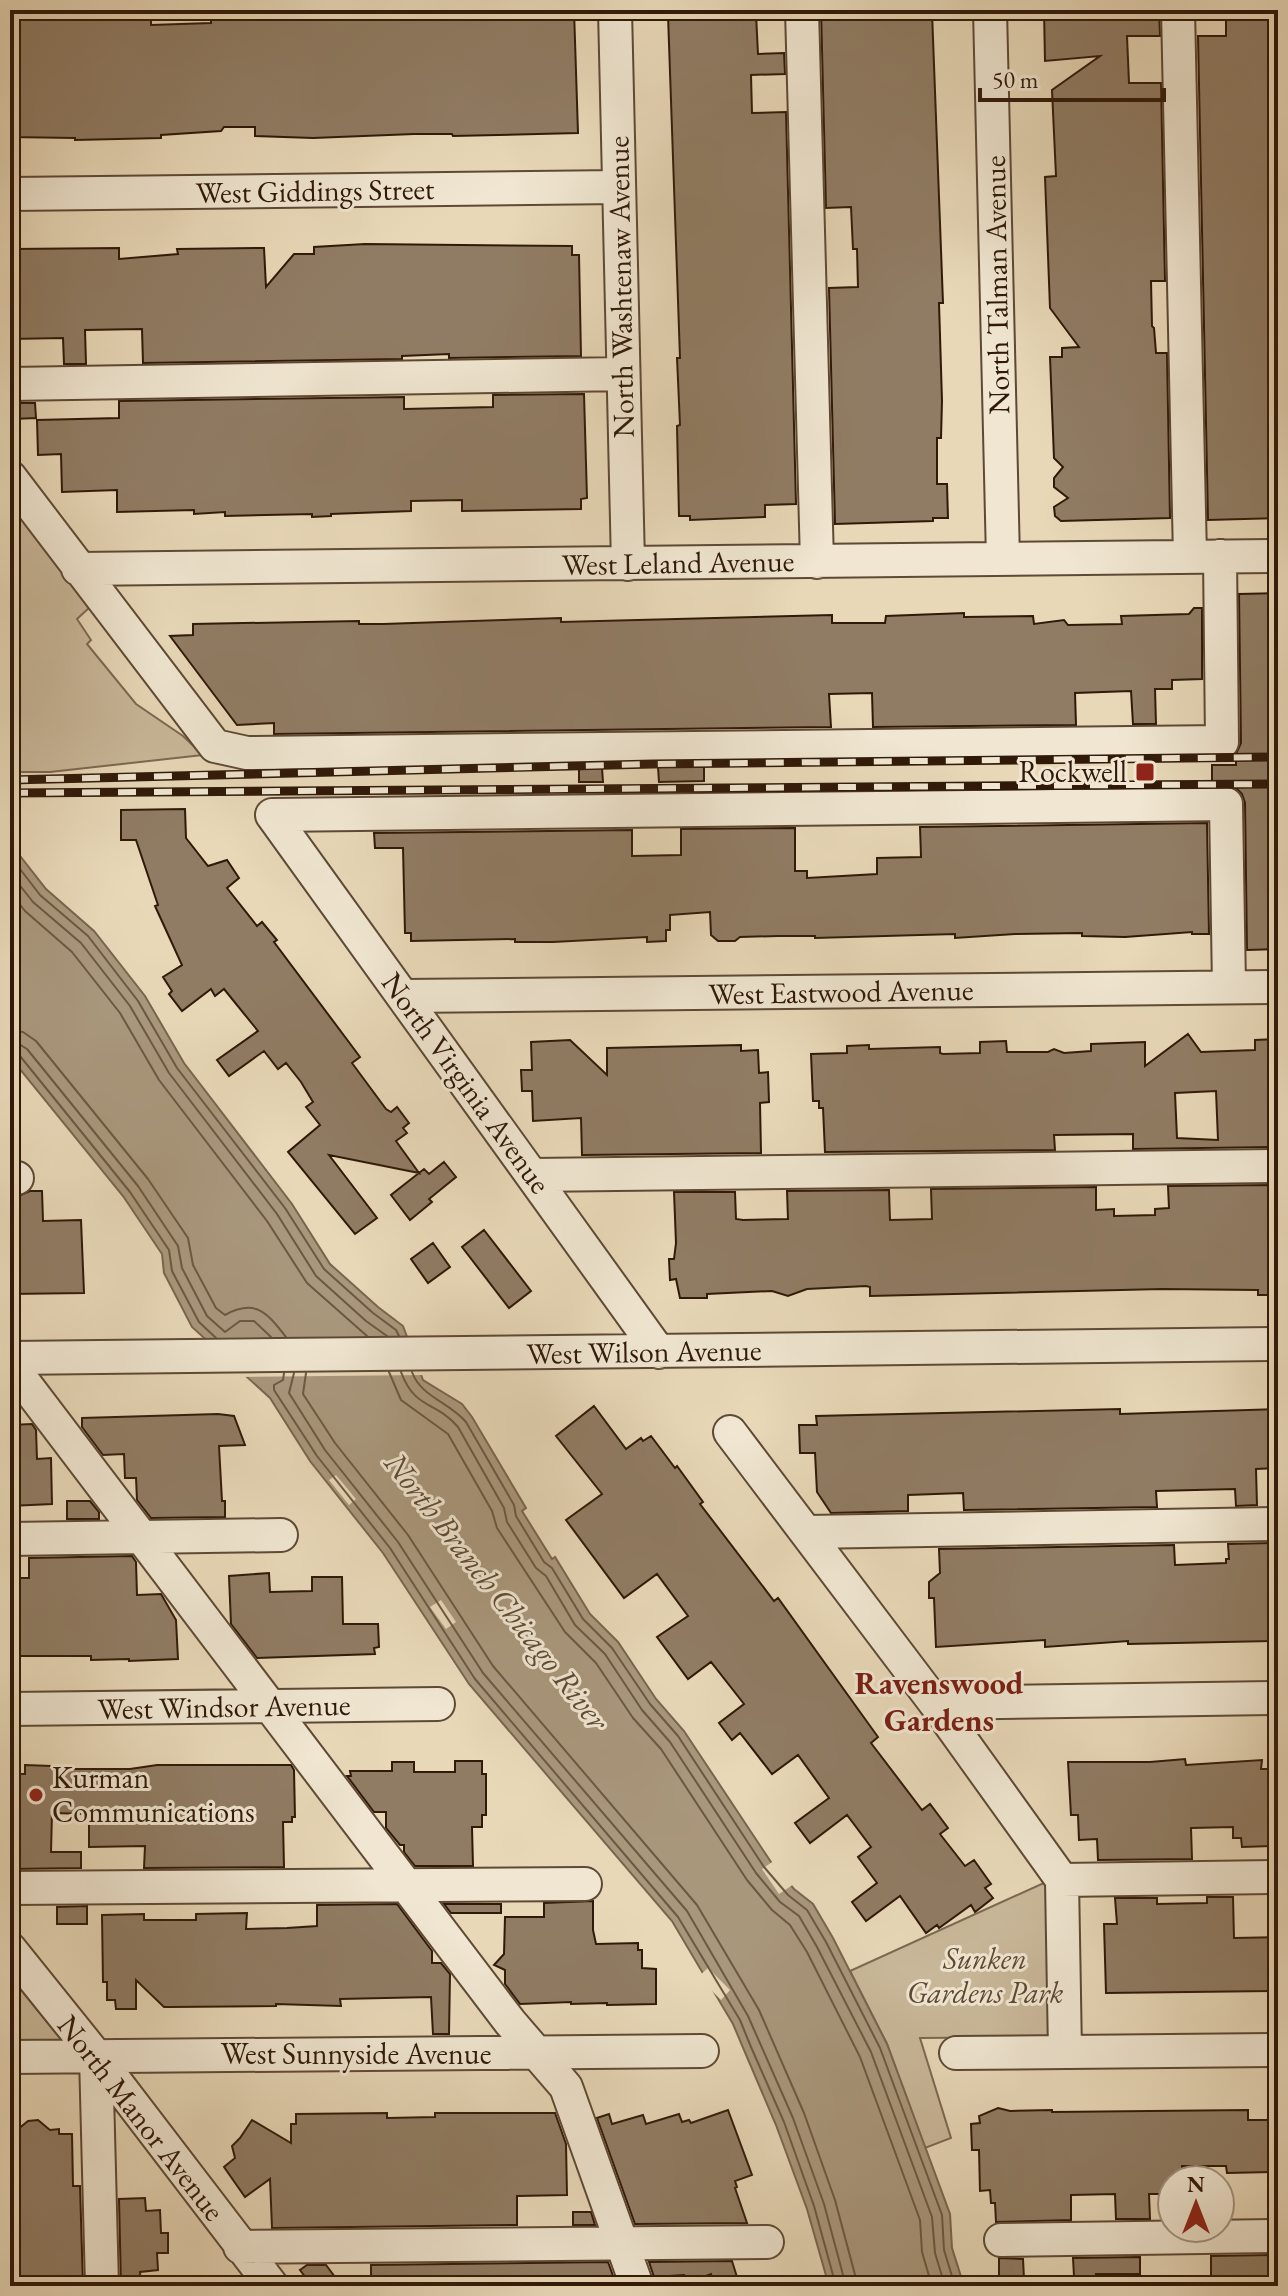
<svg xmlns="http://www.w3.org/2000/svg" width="1288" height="2296" font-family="'EB Garamond',serif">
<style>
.green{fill:#c9b89a;stroke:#7c6852;stroke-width:2}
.water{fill:#a9977c;stroke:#79654e;stroke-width:2}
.pier{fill:#e8d8b8}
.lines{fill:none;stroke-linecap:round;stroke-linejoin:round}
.shore{stroke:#6c5842;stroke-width:2}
.building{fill:#907c64;stroke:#301909;stroke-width:2;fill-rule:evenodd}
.minor-casing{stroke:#5e4935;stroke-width:36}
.minor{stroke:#f0e6d1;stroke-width:32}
.rail-casing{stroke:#301909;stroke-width:9}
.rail{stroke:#f0e6d1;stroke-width:6;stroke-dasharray:18;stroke-linecap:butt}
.poi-dot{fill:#8f2418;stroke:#f0e6d1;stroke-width:3}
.labels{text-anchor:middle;stroke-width:6;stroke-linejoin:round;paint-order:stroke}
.street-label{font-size:30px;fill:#301909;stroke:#f0e6d1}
.poi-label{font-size:30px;fill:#301909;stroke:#f0e6d1;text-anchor:end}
.park-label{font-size:30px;font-style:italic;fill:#5e4934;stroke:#f0e6d1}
.water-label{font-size:32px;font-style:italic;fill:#604b37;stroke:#f0e6d1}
.neighbourhood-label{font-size:32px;font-weight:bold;fill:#7a1f14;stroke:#f0e6d1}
</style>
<rect width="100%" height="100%" fill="#e8d8b8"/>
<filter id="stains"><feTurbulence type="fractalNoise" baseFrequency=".0025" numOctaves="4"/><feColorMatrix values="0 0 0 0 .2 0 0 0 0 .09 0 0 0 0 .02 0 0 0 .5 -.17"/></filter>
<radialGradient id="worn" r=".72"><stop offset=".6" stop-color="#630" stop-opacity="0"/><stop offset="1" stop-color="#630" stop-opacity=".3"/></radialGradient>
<path class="green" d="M10 503 89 608 77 619 91 640 87 644 136 704 183 736 203 755 50 772H10Z
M1046 1882 1051 2037 920 2038 951 2138 925 2148 887 2044 850 1971Z
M10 1976 64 2043 10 2044Z"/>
<path class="water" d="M10 843 46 889 94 931 145 996 184 1063 292 1204 330 1264 378 1307 403 1326 423 1380 462 1404 472 1417 526 1508 522 1511 552 1559 555 1557 590 1614 618 1642 656 1699 684 1731 771 1862 794 1889 813 1904 833 1938 887 2044 950 2214 952 2248 964 2286H829L807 2209 776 2125 744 2050 733 2024 672 1921 469 1684 383 1553 310 1461 270 1398 192 1327 164 1273 162 1254 123 1196 10 1057Z"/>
<path class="pier" d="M411 1336 426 1375 241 1377 199 1338Z
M336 1475 356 1499 349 1505 329 1480Z
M441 1600 456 1622 446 1629 430 1607Z
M775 1860 794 1884 779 1894 762 1869Z
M708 1968 730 1990 721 2000 698 1977Z"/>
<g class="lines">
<path class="shore" d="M10 856 40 895 88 936 138 1001 177 1068 285 1208 324 1269 373 1313 396 1330 399 1336
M10 873 33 902 81 943 130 1006 169 1073 277 1214 316 1276 366 1321 387 1336
M10 892 25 911 72 952 120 1013 159 1080 267 1221 307 1283 367 1336
M10 1031 23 1032 36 1041 148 1179 188 1238 193 1265 216 1308 225 1315C256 1298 267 1313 286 1337
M10 1043 19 1044 27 1049 138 1186 178 1246 182 1268 207 1316 225 1332 240 1321H254L271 1337
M10 1053 20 1056 130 1192 169 1250 172 1271 199 1322 216 1338
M389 1372 401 1400 448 1434 492 1511 497 1528 565 1632 596 1663 633 1718 661 1749 747 1880 772 1910 790 1925 807 1952 860 2057 920 2220 922 2252 932 2286
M401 1372C415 1410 436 1401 458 1427L504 1508 507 1522 536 1568 546 1576 575 1625 605 1654 642 1710 670 1742 756 1873 780 1902 799 1916 817 1947 871 2052 932 2217 935 2253 945 2286
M412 1372C421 1397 449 1402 466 1422L514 1505 516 1516 544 1562 552 1568 583 1619 612 1648 650 1704 678 1736 764 1867 788 1895 807 1910 826 1942 880 2048 942 2215 944 2250 955 2286
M284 1373 283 1380 274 1385V1390L317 1456 390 1548 475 1679 678 1917 740 2020 751 2047 784 2122 814 2206 836 2286
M294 1373 289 1393 325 1450 398 1542 483 1673 687 1911 748 2016 793 2118 824 2204 846 2286
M306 1373 303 1394 335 1443 408 1535 493 1666 697 1905 759 2010 804 2113 835 2200 858 2286"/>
</g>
<path class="building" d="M574 10 578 133 453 136 452 134H414L313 138 255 136V127H224L221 131 161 135V138L75 140V138L10 137V18L151 17V25L211 23V17L237 15 327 12V15H433Z
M679 10H749V15L756 14 758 54 784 53 785 74 751 75 752 113 786 112 796 504 765 505V517L690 520V516H679L677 426 680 425 677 358H680L668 15H680Z
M821 10H924V13L932 12 943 303H939L942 401 941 438H937V484H947L948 518H933V521L835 524 829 288 858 287 857 249H853L851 207 826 208Z
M1044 10H1159L1160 36H1127L1129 83H1161L1165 281H1151L1152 326 1154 328 1156 353H1167L1170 518 1061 521 1055 516 1054 507 1068 498 1054 487V478L1063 467 1054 458 1050 357H1062V348L1079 347 1050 308 1045 177 1056 176 1052 90 1100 56 1045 61Z
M1226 10H1278V518L1208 520 1198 36H1226Z
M365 244 572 246V255H579L581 356 449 358V354L402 356V359L143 363 142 329 85 330 86 364H64L63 338 10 339 12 249 119 248V259L178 254 177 249 264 248 266 287 294 254H314V247Z
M584 394 587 498 581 499V509L462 511V500L411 501V511L331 514V516L312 517V514L225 516V512L194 514V510L117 512V490L62 492 61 454 38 455 37 420 119 418V401L404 397V409L493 407V395Z
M12 403H35L36 418 12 419Z
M1278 593V949L1247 950 1245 803 1242 794 1235 787 1212 785V765H1236V754L1241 743 1239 594Z
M1194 608H1202V679L1172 680V689H1155L1156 724H1133L1131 691 1075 693 1076 725 873 727 872 693 829 694 831 727 274 734V723L237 725 170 636 193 635V624L359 621V624H383L561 618V622L832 615V623H885L886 616 964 613V617L1033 616 1034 624 1064 620 1068 625 1122 624 1121 616 1189 614Z
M658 767H704V781L659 782Z
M579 768H602L603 782H579Z
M185 809 186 838 208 866 227 860 239 878 227 888 257 926 262 922 277 940 274 942 360 1057 352 1063 386 1109 391 1112 397 1107 409 1123 403 1128 407 1133 396 1141 419 1173 329 1155 377 1218 355 1234 288 1152 320 1125 306 1107 313 1102 301 1082 286 1063 278 1069 264 1051 229 1076 217 1060 258 1031 224 989 215 996 211 989 182 1011 169 994 172 991 163 977 182 965 155 906 158 905 136 840H121V810Z
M1207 823 1209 934H1192V932L1125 937 1082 936V933L1015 934 955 938V934L815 938V936H778L740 937 735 941H718L711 935 710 912 670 915V930H666V941L647 942V937L553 942H515V939L411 941V933H405L403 848H375L374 833 632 830V856L681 855V829L795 828V871H807V878L877 874V858L921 857 920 827Z
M1188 1034 1201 1052 1255 1050V1040L1278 1039V1147L1133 1149V1134L1054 1135 1055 1150 825 1152 823 1108H819V1101H813L811 1054 847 1053V1046L869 1045V1049L940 1047V1053L943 1054 980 1053V1042L1006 1041 1007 1052H1048L1054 1049 1064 1053 1091 1051V1044L1145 1042V1066ZM1216 1091 1218 1140 1177 1138 1175 1093Z
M570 1040 607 1075V1048L741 1045V1051L758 1050 759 1073 768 1072 769 1102 760 1103 761 1153 582 1155 581 1118 533 1121 532 1091H522L521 1070H532L531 1042Z
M444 1162 456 1177 429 1199 432 1202 410 1220 391 1195 424 1169 429 1174Z
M1270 1185 1271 1211H1278V1295H1258V1290L1162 1289 870 1296V1287L866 1286 807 1289 788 1296 772 1291 707 1294V1298H680L676 1279 670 1280 669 1259H674L676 1243 674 1192H735L736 1219 743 1220 788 1219 787 1191 889 1190 890 1220 932 1219 931 1189 1096 1187V1210L1114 1209V1216L1155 1215V1209L1169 1208 1168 1186Z
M30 1191H42L43 1221 81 1220 84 1293 10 1294V1238L17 1237 16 1197Z
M484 1230 531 1291 509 1308 462 1247Z
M433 1243 450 1267 428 1283 411 1259Z
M594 1406 626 1449 641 1438 643 1441 651 1436 675 1468 677 1466 703 1502 700 1504 774 1601 778 1598 878 1737 871 1743 922 1810 930 1804 948 1828 940 1834 965 1866 974 1860 991 1884 985 1888 993 1898 975 1912 971 1905 939 1928 937 1925 926 1933 900 1896 866 1921 852 1902 877 1883 858 1857 871 1847 847 1815 810 1843 795 1823 829 1798 798 1755 772 1774 740 1733 732 1740 719 1723 744 1704 711 1662 688 1679 657 1637 688 1616 657 1574 624 1598 566 1520 602 1494 556 1436Z
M1120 1409V1414L1277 1409 1278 1468 1256 1469 1257 1505 1236 1506 1235 1489 1156 1491 1157 1507 964 1510 963 1493 908 1495V1511L831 1513 817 1492 815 1453H800L799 1425H817L816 1416Z
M218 1414 234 1416 245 1445 219 1446 222 1501H225V1517L151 1518 137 1500 136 1478H125L124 1454 103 1455 82 1427V1418Z
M32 1424 36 1430 37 1459 51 1458 52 1504 10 1506 11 1425Z
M67 1501H90L99 1512V1519H67Z
M1278 1543V1641L1128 1644V1641L1045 1647V1640L936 1647 934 1598H929V1582L940 1573 939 1549 1174 1545 1175 1565 1226 1563V1559H1229L1228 1544Z
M132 1556 136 1562 137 1595 161 1594 176 1620 178 1659 129 1661V1659L91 1660V1656H10V1578H29V1558Z
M269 1573 270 1592 312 1591V1577H342L343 1624H378L379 1647 374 1648 375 1654 257 1658 231 1624 229 1576Z
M1185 1759 1186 1765 1262 1760 1261 1769H1271L1273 1846 1242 1847 1241 1838H1233V1827L1191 1828 1192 1859 1098 1860 1097 1839 1079 1840 1078 1815H1071L1068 1762H1150Z
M455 1761H482V1774H486V1815H482V1827H472L473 1866H415L404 1852V1845H400L386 1828V1812H374L347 1776H351L350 1771H392V1762H414V1772H455Z
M25 1765 51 1766V1769H130L157 1765H291L294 1770 295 1817H292V1822H283L284 1867 144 1868 145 1846 89 1847V1814L52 1813 51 1852H81V1868L10 1869V1774H25Z
M1207 1897H1233L1234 1938 1278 1937V1991L1106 1993 1104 1924H1117L1115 1898H1157V1904L1207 1903Z
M593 1901V1930L596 1944 638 1943V1950H642V1968L656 1969V2004L607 2005V2003L571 2004V2002L520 2004 505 1984V1970L494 1965 504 1954 505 1917H544V1903Z
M397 1904 432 1951V1963H441L450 1974 449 2034H433L431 1997 340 1999 341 2006 276 2004V2006L170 2007H164L136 1980V2009H116L115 2000H107V1982H103L102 1915 144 1914V1920H196V1914L247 1913 246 1929 287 1928 317 1926V1905Z
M444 1904H501V1913H451Z
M87 1906V1924H57V1907Z
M998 2108 1010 2111 1052 2110V2112L1248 2110V2120H1278V2172L1227 2173 1226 2166H1182L1183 2180H1172V2194H1149L1150 2219H1116L1115 2194 1071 2195V2220L996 2222 995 2203H991L990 2190 980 2191 979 2150H972L971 2124 980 2123 979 2116Z
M728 2110 752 2175 735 2181 737 2187 735 2188 747 2223 635 2224 597 2118 609 2114 612 2124 643 2115 646 2124 679 2114 682 2122 689 2120 691 2123Z
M387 2113V2118L435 2117V2113H555L566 2144 567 2195 517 2196V2225L272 2228 270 2179 245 2197 224 2167 235 2158 232 2146 240 2138 252 2120 291 2143V2124H296V2114Z
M38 2120 50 2130 59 2129V2134H72L73 2186H80L83 2286H10V2130H17L28 2121Z
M145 2198 146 2211 160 2210 161 2233H168V2253H157L158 2270 140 2272 141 2286H121L119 2199Z
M573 2212H591L595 2225H573Z
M1278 2255V2277L1211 2280V2256Z
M1140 2257V2274H1096V2276H1074L1073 2258Z
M999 2258 1023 2259 1024 2279H999Z
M732 2261 737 2277 714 2285 711 2274 687 2283 684 2275 654 2277 649 2262Z
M608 2262 616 2284H598L576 2279 479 2286H466V2281L371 2284V2265Z
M307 2265H326L335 2277 322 2286H312L300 2270Z"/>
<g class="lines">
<g class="minor-casing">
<path id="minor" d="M615 10 628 564
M802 10 817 562
M990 10 1003 559
M1178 10 1190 557
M10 194 619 187
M10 384 623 374
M10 477 215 746 247 753 1222 742 1220 556
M78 569 1278 556
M272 815 1226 804 1229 987
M272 815 659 1352
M404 996 1278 987
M532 1175 1278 1166
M10 1178H17
M10 1358 1278 1344
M10 1364 510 2022 566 2087 637 2286
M730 1432 935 1703 1062 1880 1065 2052
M807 1532 1278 1524
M10 1539 281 1535
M935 1703 1278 1698
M10 1709 438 1704
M1062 1880 1278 1877
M10 1888 585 1884
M10 1949 96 2056 272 2286
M956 2053 1278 2050
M96 2056 102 2286
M10 2057 702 2051
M1001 2240 1278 2236
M240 2247 767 2242"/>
</g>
<use href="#minor" class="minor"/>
<g class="rail-casing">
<path id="rail" d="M10 780 653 764 1278 757
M10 793 1278 784"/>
</g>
<use href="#rail" class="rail"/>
</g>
<g class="poi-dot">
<rect x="1135" y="762" width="20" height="20" rx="4"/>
<circle cx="36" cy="1795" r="8"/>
</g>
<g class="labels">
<g class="street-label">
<text transform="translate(315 191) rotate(-1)" y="10">West Giddings Street</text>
<text transform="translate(997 285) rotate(-91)" y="10">North Talman Avenue</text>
<text transform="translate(621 287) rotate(-91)" y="10">North Washtenaw Avenue</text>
<text transform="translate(678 563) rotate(-1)" y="10">West Leland Avenue</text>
<text transform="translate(841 992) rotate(-1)" y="10">West Eastwood Avenue</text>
<text transform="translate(466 1083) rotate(54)" y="10">North Virginia Avenue</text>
<text transform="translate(644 1352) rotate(-1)" y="10">West Wilson Avenue</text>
<text transform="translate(224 1707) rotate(-1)" y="10">West Windsor Avenue</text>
<text x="356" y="2064">West Sunnyside Avenue</text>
<text transform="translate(141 2118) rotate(52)" y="10">North Manor Avenue</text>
</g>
<g class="poi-label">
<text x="1127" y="782">Rockwell</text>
<text x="52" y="1788" text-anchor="start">Kurman<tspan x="52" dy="34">Communications</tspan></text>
</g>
<g class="park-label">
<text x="985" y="1969">Sunken<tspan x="985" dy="34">Gardens Park</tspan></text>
</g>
<g class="water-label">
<text transform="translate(497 1591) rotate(52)" y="11">North Branch Chicago River</text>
</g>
<g class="neighbourhood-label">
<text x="939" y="1694">Ravenswood<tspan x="939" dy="37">Gardens</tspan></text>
</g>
</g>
<rect width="1288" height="2296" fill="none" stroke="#e8d8b8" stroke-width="40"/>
<rect x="12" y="12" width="1264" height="2272" fill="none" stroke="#301909" stroke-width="4"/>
<rect x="20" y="20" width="1248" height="2256" fill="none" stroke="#301909" stroke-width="2"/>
<g transform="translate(1196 2204)"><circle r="38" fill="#f0e6d1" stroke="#a39481" stroke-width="2"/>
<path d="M0-6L14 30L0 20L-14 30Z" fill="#8f2418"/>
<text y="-12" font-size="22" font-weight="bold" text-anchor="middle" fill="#301909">N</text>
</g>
<path d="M980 88v12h184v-12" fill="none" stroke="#301909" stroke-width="4"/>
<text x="992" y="88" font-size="24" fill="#301909" stroke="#f0e6d1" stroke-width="6" paint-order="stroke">50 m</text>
<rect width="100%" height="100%" filter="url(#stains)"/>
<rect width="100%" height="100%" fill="url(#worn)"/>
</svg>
